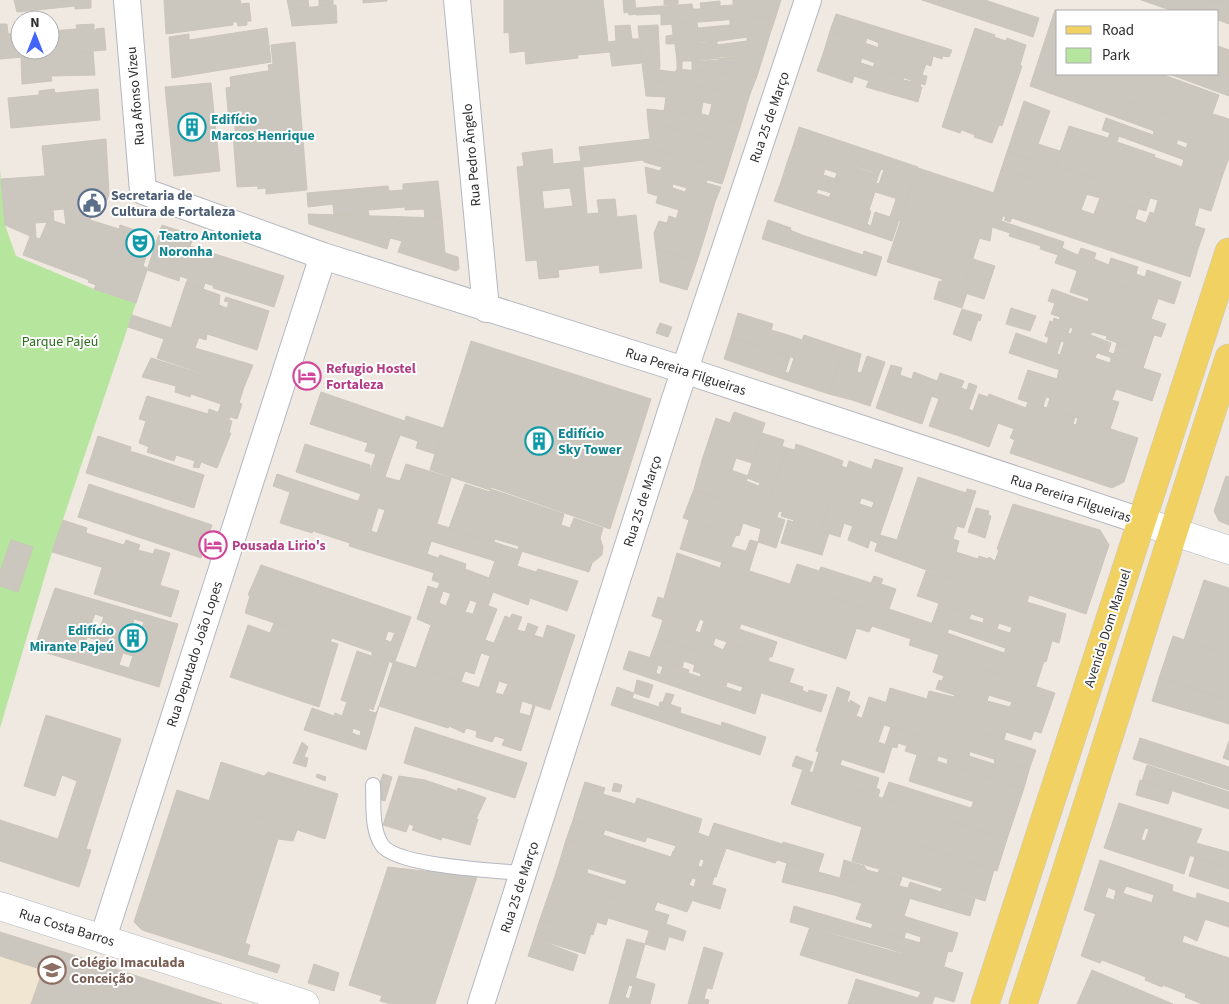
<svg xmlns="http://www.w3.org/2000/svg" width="1229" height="1004" font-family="'Source Sans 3',sans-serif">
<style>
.education{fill:#f0e6d1}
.green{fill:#b6e59e}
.building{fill:#cbc7bf;stroke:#cbc5ba;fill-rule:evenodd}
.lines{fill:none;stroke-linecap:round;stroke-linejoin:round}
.lane-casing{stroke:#b4b7c1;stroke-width:16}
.street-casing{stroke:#b4b7c1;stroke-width:28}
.secondary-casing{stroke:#b4b7c1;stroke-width:29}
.primary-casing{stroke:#c9c9c9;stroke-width:29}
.lane{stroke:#fff;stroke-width:14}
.street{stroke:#fff;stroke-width:26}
.secondary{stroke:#fff;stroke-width:28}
.primary{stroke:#f2d163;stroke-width:28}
.labels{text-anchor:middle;stroke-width:4;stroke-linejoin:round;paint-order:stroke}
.street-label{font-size:14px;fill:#2e2e2e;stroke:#fff}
.culture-label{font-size:14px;font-weight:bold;fill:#0d838f;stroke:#fff;text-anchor:start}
.service-label{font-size:14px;font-weight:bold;fill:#4e5e75;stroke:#fff;text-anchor:start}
.park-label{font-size:14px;fill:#2c6e1b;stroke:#fff}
.hotel-label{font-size:14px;font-weight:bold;fill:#b23c85;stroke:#fff;text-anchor:start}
.education-label{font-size:14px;font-weight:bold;fill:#785e54;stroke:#fff;text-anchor:start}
</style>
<rect width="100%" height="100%" fill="#efe9e1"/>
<path class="education" d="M0 935 210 1004H0Z"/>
<path class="green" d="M0 170 5 225 16 256 94 289 136 303 52 552 0 728Z"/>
<path class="building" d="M14 0H91V8L75 9V6L17 12Z
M164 0H240L241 4 249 3 251 21H247V25L238 26 237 22H233V25L166 34Z
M287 0H308L309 8 289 9Z
M319 0H333V5L319 7Z
M363 0H387V1L363 3Z
M504 0H603L608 42 616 41 615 26 630 25 632 39H639L642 63 612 66 610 52 578 55V58L526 64 525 51 510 53 509 32 504 33Z
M623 0H635L636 14 629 15 628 12 624 13Z
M664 0H678V4L664 5Z
M733 0H781L776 16 661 25V14L636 15V8L692 4 693 9H701L700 3 720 1V6L733 5Z
M922 0H985L1039 18 1033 37Z
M1141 0H1211L1229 7V24L1218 20V11H1173Z
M1211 0H1229V7Z
M336 5 337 23 292 26 289 9Z
M1055 10 1058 11V34L1048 31Z
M836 14 952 50 949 57 943 56 942 59 933 56 931 66 878 48 879 43 867 38 865 44 830 31Z
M776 16 770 34 704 43 666 44V36L673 35 672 24 697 23 698 28 730 25V20Z
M0 24H7L8 34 20 33V50H50V31L77 29 76 25 94 24V32L96 29 104 28 106 50 0 59Z
M658 25 659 45H640L638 26Z
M267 28 271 62 172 78 169 37 189 34V40Z
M975 28 995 35 994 37 1006 41 1007 38 1026 45 1020 65 1022 66 1002 126 999 125 992 143 974 137 975 135 962 130 960 133 942 127Z
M830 31 926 64 922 75 927 76 925 85 873 67 875 63 862 58 860 63 824 51Z
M1048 31 1058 34V74H1076L1073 81 1207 129 1213 114 1229 119V158L1030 86Z
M770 34 764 54 719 57V60L704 61H677L675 44 717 41V45L747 41V37Z
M295 42 297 66 269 71 268 65 273 64 271 45Z
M640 45H659L660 66 642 63Z
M1218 46 1229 50V74L1218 69Z
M93 51 95 75 51 76 52 81 22 84 21 57Z
M824 51 904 77 903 80 921 83 920 87H922L918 102 866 87 869 81 854 76 852 83 817 71Z
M764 54 757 76 692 70V61Z
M677 61H682V69H677Z
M642 64 660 66 659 70 675 72 677 69 757 76 750 94 644 79Z
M297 66 307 190 266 194V188L258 189V186L237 187 233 133H235V122L229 123 226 88 231 87 230 77Z
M1218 69 1229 74V96L1169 74H1218Z
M1076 74H1161L1219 95 1207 129 1073 81Z
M644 79 685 85 750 94 741 124 709 116 712 104 703 102 701 114 690 111 689 113 664 111 666 97 646 96Z
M211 83 220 171 174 176 165 87Z
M54 89 55 93 98 89 100 120 11 128 8 98 39 95V91Z
M1024 101 1050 111 1038 144 1060 151 1055 166 1007 152Z
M647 109 689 113 690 111 741 124 735 143 648 122Z
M1106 118 1153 135 1154 131 1178 140 1176 144 1186 148 1188 143 1229 158 1223 174 1102 130Z
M648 122 735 143 727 169 652 149 643 151 641 140 650 139Z
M1069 126 1108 138 1110 133 1119 136 1117 142 1155 155 1154 157 1182 167 1184 159 1223 174 1211 211 1055 166Z
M799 127 918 167 912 185 882 175 884 170 881 169 879 174 793 146Z
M106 139 109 194 107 200 95 209 90 220 119 229 120 225 153 236 143 266 147 268V270L136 303 94 289 96 285 88 282 89 280 23 255 30 236 5 225 1 179 45 176 42 146ZM64 209 66 225 54 221 53 210ZM47 222 40 239 36 238 35 223Z
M641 140 644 160 583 167 587 214 599 213 597 200 615 199 617 217 636 215 642 268 600 273 599 265 558 270 559 277 539 279 537 260 526 261 517 167 524 166 522 153 552 149 553 164 581 161 579 147ZM570 188 573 206 544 209 542 191Z
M793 146 872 173 879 174 876 183 879 184 882 175 912 185 907 202 835 179 837 173 825 169 823 175 787 163Z
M652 149 727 169 722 184 644 162 643 151Z
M1007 152 1199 208 1194 226 1154 214 1158 200 1150 198 1146 211 1001 170Z
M787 163 875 192 869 210 829 198 831 193 818 189 816 193 781 182Z
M645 167 660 171 662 167 707 179 706 183 721 187 715 202 685 192 687 188 673 184 672 188 658 183 647 184Z
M918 168 994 193 962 292 967 293 962 308 934 299 939 281 942 282V279L887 262Z
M1001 170 1087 194 1081 210 1198 249 1190 277 1012 218 1010 222 1004 220 1006 217 988 210Z
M438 181 442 218H425L424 209 405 210V207L368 210 369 216 334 215 333 204 308 207 307 193 388 186 389 191 403 190V184Z
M781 182 869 210 871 211 867 224 871 226 875 212 899 220 892 241 774 201Z
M658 183 715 202 707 229 676 219 679 210 656 203 658 196 648 193 647 184Z
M1100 198 1138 209 1135 219 1146 223 1150 212 1205 229 1198 249 1094 214Z
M896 199 907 202 901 221 890 217Z
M988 210 1003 216 1001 221 986 216Z
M308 214 442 218 445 253 458 257 459 269 456 271 398 252 402 241 390 238 387 249 309 224Z
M669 216 707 229 697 261 656 249 654 233 659 221 667 223Z
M986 216 1064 242 1062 248 1078 255 1081 248 1096 253 1094 259 1109 265 1111 258 1138 267 1136 274 1145 277 1147 270 1181 282 1174 304 1055 263 1058 255 1040 249 1041 246 1009 236 1010 233 992 227 990 241 979 238Z
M768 220 791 228 790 230 802 235 863 255 864 251 882 257 876 276 762 239Z
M162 225 195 236 190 246 284 276 274 307 213 288 214 286 205 283 203 289 186 283 188 279 180 276 179 281 147 270Z
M656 249 697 261 687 290 660 282Z
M973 259 995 266 990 281 968 273Z
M1077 271 1158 299 1151 319 1070 292Z
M968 273 990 281 984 299 962 292Z
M186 283 220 295 219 305 227 308 229 302 224 301 226 297 269 311 257 350 207 334 206 340 171 328Z
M1052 289 1088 302 1089 298 1166 324 1161 337 1048 301Z
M1055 303 1154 335 1148 353 1106 339 1107 336 1092 332 1091 334 1053 322 1054 318 1059 320 1060 317 1051 314Z
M1011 308 1036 316 1030 331 1006 324Z
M962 309 982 315 980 321 978 320 971 341 953 334Z
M738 313 773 324 771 330 788 335 782 354 731 337Z
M132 315 199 337 195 348 253 365 244 387 157 358 164 339 128 327Z
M1050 321 1070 327 1068 333 1071 334 1073 328 1111 343 1108 352 1114 354 1117 343 1148 353 1143 368 1045 336Z
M660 323 672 327 668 337 656 333Z
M1016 333 1047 344 1049 337 1061 341 1057 354 1060 355 1064 343 1097 353 1095 358 1110 363 1111 358 1161 374 1152 401 1009 353Z
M788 335 802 340 804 335 843 348 829 394 783 379 785 372 789 373 794 358 782 354Z
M731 337 790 357 783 379 724 359Z
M471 341 651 399 610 529 491 487 490 490 430 470Z
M843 348 861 354 857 372 862 373 852 400 829 394Z
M867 356 885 362 870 406 852 400Z
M151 358 244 387 239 403 242 404 237 419 218 413 221 404 191 394 190 397 175 392 176 386 142 377Z
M891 365 902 368 900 375 911 379 899 416 876 408Z
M1028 370 1057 379 1059 370 1116 389 1112 400 1119 402 1110 429 1047 408 1050 398 1046 397 1043 407 1018 399Z
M914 372 937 381 922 424 899 416Z
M940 373 964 381 961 388 967 390 969 383 977 386 959 436 929 426 939 399 932 396Z
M321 392 405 421 406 416 443 428 435 454 416 448 418 441 400 435 391 459 365 451 368 443 310 424Z
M979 394 988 397 989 394 1026 408 1015 440 1010 438 1014 429 998 423 989 447 959 436 968 409 973 411Z
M147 396 208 414 209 409 230 417 229 420 232 421 229 433H231L217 468 201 462 199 468 193 467 195 461 176 455 174 461 147 452 149 447 139 443 146 421 139 419Z
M1028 402 1075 417 1073 424 1076 425 1078 418 1138 438 1124 482 1112 488 1010 453Z
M734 412 765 423 752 463 736 458 732 470 702 460 716 418 730 423Z
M762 433 784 440 782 446 787 448 766 513 738 504 746 481 759 486 760 483 747 478Z
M98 436 131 447 130 451 204 475 194 508 86 473Z
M305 444 370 465 369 474 376 454 391 459 385 477 400 481 406 464 451 478 436 527 358 501 361 494 296 472Z
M796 444 816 451 794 520 781 516 782 512 779 511 777 517 766 513 787 448 795 450Z
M816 451 843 461 821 531 829 533 822 555 781 543 788 520 793 522Z
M875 459 903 468 877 543 870 540 868 548 848 540 860 504 872 508 874 502 862 498Z
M702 460 748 476 738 504 694 489Z
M849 461 871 469 852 526 844 523 840 537 821 531 841 466 847 468Z
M277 474 378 508 371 531 377 533 385 510 436 527 422 569 349 546 350 543 313 531 312 533 280 523 290 492 273 486Z
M1226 476 1229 477V525L1219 521 1214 511Z
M918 477 966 493 967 489 976 491 964 528 957 526 953 539 959 541 954 560 956 566 951 579 875 551 880 535 897 540Z
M89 484 212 525 201 558 78 517Z
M465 484 490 492 491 489 564 514 561 525 570 528 574 518 603 528 600 538 603 547 602 555 592 563 589 572 518 550 519 546 495 539 494 542 449 528Z
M694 489 785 520 776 548 758 542 761 529 743 523 739 536 683 518Z
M1013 504 1100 530 1109 545 1086 614 993 583 990 592 951 579 956 566 954 560 956 552 978 559 979 556 988 559 989 557 995 561 999 550 997 549Z
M976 508 989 511 988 515 991 516 985 538 968 532Z
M63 520 87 528 86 533 124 545 126 540 140 545 138 550 153 554 155 549 170 553 160 585 52 552Z
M689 520 736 535 731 547 746 551 750 540 758 542 749 571 680 549Z
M437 524 522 551 517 566 536 572 538 569 578 581 567 611 530 598 528 605 493 592 488 606 437 589 440 583 432 580 434 573 422 569 427 554 438 558 440 555 466 564 465 569 489 578 495 561 431 541Z
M11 540 33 547 18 592 0 586V572Z
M677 553 720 568 722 562 863 608 846 659 664 598Z
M797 564 819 571 821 567 871 583 863 608 790 584Z
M261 565 411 617 395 661 393 663 372 655V652L332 638 330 642 245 613 250 596 248 595ZM388 631 395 633 391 642 385 640Z
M102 568 179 591 171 617 94 594Z
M926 571 990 592 993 583 1029 596 1027 602 1066 614 1059 643 917 596Z
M874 576 883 579 881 584 872 581Z
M1204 580 1229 588V655L1184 640Z
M872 581 896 589 889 609 865 601Z
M428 586 443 591 439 603 446 606 451 593 470 600 465 612 473 614 477 602 497 609 485 640 494 643 505 616 510 618 512 614 522 617 517 630 525 632 528 623 538 627 534 635 543 638 547 625 575 635 550 710 503 695 508 684 499 681 495 693 479 688 490 656 481 653 474 674 465 671 461 682 416 668 431 625 417 619Z
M55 588 178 624 159 687 34 649ZM95 614 104 617 100 627 91 624ZM134 619 144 622 140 633 131 631ZM87 637 97 640 93 651 84 648ZM123 653 133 656 129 668 119 665Z
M658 597 741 624 739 629 777 642 772 657 700 633 704 621 700 619 695 631 652 616Z
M865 601 949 629 947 633 1004 653 1006 648 1044 661 1036 686 909 645 911 639 872 626 869 632 856 628Z
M939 603 971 614 969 619 983 623 984 618 999 623 997 629 1010 633 1012 628 1052 641 1046 662 932 623Z
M663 620 715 638 713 645 723 650 727 642 770 656 768 661 794 669 789 683 657 638Z
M274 623 338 644 319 707 230 677 248 625 270 633Z
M1173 636 1229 655V678L1166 657Z
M657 638 803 687 802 690 808 693 809 690 827 695 821 712 693 671 695 665 684 661 682 668 650 657Z
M357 651 389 662 373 710 369 708V711L376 713 379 706 366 750 304 730 312 708 334 716 335 713 342 716 347 702 341 700ZM353 728 361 731 360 736 352 733Z
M629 651 689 670 688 673 700 677 701 674 727 682 726 687 741 692 743 687 761 693 755 714 623 669ZM658 665 663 667 660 675 656 673Z
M939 654 1055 693 1048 713 942 681 944 676 933 672Z
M1166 657 1229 678V700L1159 678Z
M394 661 522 701 519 713 530 716 533 705 535 706 521 751 502 745 505 739 495 736 492 742 476 737 477 731 466 728 464 733 449 726 448 728 379 706Z
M1159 678 1229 700V724L1152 701Z
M637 680 653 685 649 698 634 693Z
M939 680 989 695 987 701 1010 707 1012 702 1048 713 1041 733 1034 731 1031 740 1006 732 1004 740 886 703 890 688 927 699 929 691 954 697 955 695 936 689Z
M617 687 634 693 632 698 659 707 660 702H663L681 708 680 713 721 726 722 722 766 737 760 755 611 705Z
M837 687 850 692 847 702 850 703V700L860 706 856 716 830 708Z
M666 693 674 695 670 705 663 702Z
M869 697 1036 750 1029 770 862 718Z
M830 708 884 725 878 742 892 747 884 773 816 751Z
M46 715 121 739 86 849 91 850 79 887 0 861V820L58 839 77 781 62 775 55 796 24 786Z
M415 727 527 763 515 798 404 763Z
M891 727 970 751 969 756 994 764 995 759 1029 770 1024 788 947 764 948 759 938 756 937 761 905 751 907 746 898 743 897 748 885 745Z
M1140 738 1229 767V790L1133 759Z
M1229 741V760L1223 758Z
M302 742 308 747 304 757 308 758 306 767 293 763Z
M819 752 842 759 840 765 879 778 876 788 880 790 878 797 812 775Z
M917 755 1024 788 1015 815 909 781Z
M796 756 813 762 809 772 792 766Z
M221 762 264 776 268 772 338 794 325 839 209 801Z
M1147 765 1229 792V809L1142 781Z
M803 769 813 773 812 775 1007 839 997 871 791 804Z
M317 774 326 777 325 781 316 777Z
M383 774 392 777 385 801 375 798Z
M399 776 425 780 457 791 458 788 486 798 476 819H478L470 845 442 837 441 840 412 830 414 826 409 824 406 832 383 825Z
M1140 780 1172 791 1168 804 1136 795Z
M585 782 605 788 603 794 635 804 637 798 702 819 698 833 709 837 714 823 782 844 777 860 775 863 578 803Z
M889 782 971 808 974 801 1015 815 1007 839 883 798Z
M614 783 622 785 620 792 612 791Z
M177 790 297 830 293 841 278 839 245 943 250 945 247 955 280 965 277 973 142 930 134 922Z
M578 803 726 849 720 865 674 851 676 846 647 837 645 842 573 820Z
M1119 803 1202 829 1196 843 1229 852V868L1145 841 1149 829 1145 828 1141 840 1110 830Z
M573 820 605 830 603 835 671 857 673 851 700 859 698 866 702 867 704 860 720 865 716 877H714L712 884 566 840Z
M862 827 994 870 985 901 852 861Z
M1110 830 1190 855 1184 874 1104 848Z
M566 840 692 879 689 885 694 887 696 880 726 889 720 909 560 860Z
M783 842 824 854 818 872 777 860Z
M1195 857 1229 868V889L1189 876Z
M560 860 588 869 587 873 625 885 627 881 692 901 687 912 657 902 654 911 554 879Z
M844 860 864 866 867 870 878 873 879 870 902 877 899 886 908 888 910 882 941 892 942 889 975 899 970 916 840 878Z
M1100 860 1173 885 1172 891 1196 899 1197 893 1229 903V927L1152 902 1154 895 1126 886 1123 893 1093 882Z
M787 863 910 898 904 916 834 895 782 882Z
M388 867 477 877 435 1004H391L380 1001 382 996 349 985Z
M554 879 669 915 666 924 686 931 683 941 547 899Z
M1093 882 1108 888 1105 897 1114 900 1116 891 1205 920 1197 941 1184 935 1182 942 1084 910Z
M547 899 608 918 606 925 597 922 593 935 540 919Z
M862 903 958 933 952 952 920 943 921 937 906 932 904 938 871 929 873 924 856 919Z
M794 906 948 951 944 966 790 922Z
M1096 913 1229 958V1004H1202L1185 997 1186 994 1163 985 1162 987 1145 980 1146 977 1102 960 1100 963 1081 956Z
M540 919 591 934 585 954 534 938Z
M810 927 884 947 963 973 954 1002 800 955Z
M649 931 669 936 665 950 645 944Z
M0 932 67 953 222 1004H31L43 970 0 956Z
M534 938 578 955 573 971 528 956Z
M627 939 645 944 633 986 629 985 625 997 629 999 628 1004H609Z
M704 947 723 953 720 962 712 989 707 988 704 999 709 1000 708 1004H688Z
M314 964 339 973 334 991 308 983Z
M1092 970 1173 1004H1077Z
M635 978 655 984 650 1004H628Z
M856 979 918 998 921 992 935 996 932 1004H848Z"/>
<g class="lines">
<g class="lane-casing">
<path id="lane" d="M373 785C374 804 371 829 382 845 396 866 497 871 523 873"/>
</g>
<g class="street-casing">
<path id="street" d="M127 0 143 191 323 256 684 370 1141 521
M457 0 486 309
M103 938 323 256
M481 1004 675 399 808 0"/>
</g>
<g class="secondary-casing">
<path id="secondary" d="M1141 521 1229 550
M0 906 305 1004"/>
</g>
<g class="primary-casing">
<path id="primary" d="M985 1004 1229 252
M1023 1004C1094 790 1159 573 1229 358"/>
</g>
<use href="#lane" class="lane"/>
<use href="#street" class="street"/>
<use href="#secondary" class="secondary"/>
<use href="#primary" class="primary"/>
</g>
<defs>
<g id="building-ring" transform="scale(1.4375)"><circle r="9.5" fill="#fff" stroke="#0f9aa8" stroke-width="1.5"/><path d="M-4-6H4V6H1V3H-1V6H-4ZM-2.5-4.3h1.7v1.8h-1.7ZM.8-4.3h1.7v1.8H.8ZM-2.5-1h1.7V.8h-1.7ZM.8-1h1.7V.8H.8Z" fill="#0f9aa8"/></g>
<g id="civic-ring" transform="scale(1.4375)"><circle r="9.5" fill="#fff" stroke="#5c6f8a" stroke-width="1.5"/><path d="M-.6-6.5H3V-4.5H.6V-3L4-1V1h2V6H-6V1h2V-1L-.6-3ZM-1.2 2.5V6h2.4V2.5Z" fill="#5c6f8a"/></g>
<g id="theatre-ring" transform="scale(1.4375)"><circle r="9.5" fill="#fff" stroke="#0f9aa8" stroke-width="1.5"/><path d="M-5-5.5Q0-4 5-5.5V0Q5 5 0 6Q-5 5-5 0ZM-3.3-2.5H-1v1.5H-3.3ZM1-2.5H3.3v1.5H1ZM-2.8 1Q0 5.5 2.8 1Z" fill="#0f9aa8"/></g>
<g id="hotel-ring" transform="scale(1.4375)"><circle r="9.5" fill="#fff" stroke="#d1479c" stroke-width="1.5"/><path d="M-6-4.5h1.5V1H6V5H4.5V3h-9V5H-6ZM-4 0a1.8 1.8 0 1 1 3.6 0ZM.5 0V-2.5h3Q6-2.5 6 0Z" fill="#d1479c"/></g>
<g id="school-ring" transform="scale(1.4375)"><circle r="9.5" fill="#fff" stroke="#8d6e63" stroke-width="1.5"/><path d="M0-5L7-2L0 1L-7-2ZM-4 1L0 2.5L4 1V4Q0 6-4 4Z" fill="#8d6e63"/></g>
</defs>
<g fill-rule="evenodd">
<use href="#building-ring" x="192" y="127"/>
<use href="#civic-ring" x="92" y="203"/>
<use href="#theatre-ring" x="140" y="243"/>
<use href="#hotel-ring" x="307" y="376"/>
<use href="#building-ring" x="539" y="441"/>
<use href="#hotel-ring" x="213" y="545"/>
<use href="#building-ring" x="133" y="638"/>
<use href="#school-ring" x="52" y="970"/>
</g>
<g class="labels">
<g class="street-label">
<text transform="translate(135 96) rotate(-95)" y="5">Rua Afonso Vizeu</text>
<text transform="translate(769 117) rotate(-71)" y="5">Rua 25 de Março</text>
<text transform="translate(471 155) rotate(-95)" y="5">Rua Pedro Ângelo</text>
<text transform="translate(686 371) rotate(18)" y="5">Rua Pereira Filgueiras</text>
<text transform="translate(1071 498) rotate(18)" y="5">Rua Pereira Filgueiras</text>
<text transform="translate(642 501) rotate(-72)" y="5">Rua 25 de Março</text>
<text transform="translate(1107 628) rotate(-72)" y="5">Avenida Dom Manuel</text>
<text transform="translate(194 654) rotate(-72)" y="5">Rua Deputado João Lopes</text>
<text transform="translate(519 887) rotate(-72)" y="5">Rua 25 de Março</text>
<text transform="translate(67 927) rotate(17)" y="5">Rua Costa Barros</text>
</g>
<g class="culture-label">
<text x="211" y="124">Edifício<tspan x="211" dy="16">Marcos Henrique</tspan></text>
<text x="159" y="240">Teatro Antonieta<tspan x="159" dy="16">Noronha</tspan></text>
<text x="558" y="438">Edifício<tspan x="558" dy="16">Sky Tower</tspan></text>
<text x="114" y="635" text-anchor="end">Edifício<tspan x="114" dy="16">Mirante Pajeú</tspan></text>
</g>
<g class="service-label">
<text x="111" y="200">Secretaria de<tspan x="111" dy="16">Cultura de Fortaleza</tspan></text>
</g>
<g class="park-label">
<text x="60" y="346">Parque Pajeú</text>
</g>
<g class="hotel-label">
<text x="326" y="373">Refugio Hostel<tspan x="326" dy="16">Fortaleza</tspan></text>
<text x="232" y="550">Pousada Lirio's</text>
</g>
<g class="education-label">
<text x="71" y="967">Colégio Imaculada<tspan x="71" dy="16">Conceição</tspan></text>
</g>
</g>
<rect x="1056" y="10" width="162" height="65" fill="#ffffff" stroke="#ababab"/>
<rect x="1066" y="26" width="25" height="8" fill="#f2d163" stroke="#ababab"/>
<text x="1102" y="35" font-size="15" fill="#2e2e2e">Road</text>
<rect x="1066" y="48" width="25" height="15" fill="#b6e59e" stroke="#ababab"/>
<text x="1102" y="60" font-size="15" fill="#2e2e2e">Park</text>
<g transform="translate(35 35)"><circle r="24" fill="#ffffff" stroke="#ababab"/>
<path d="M0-4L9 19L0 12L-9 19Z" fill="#4264fb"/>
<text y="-8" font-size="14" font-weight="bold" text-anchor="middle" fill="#2e2e2e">N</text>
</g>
</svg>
